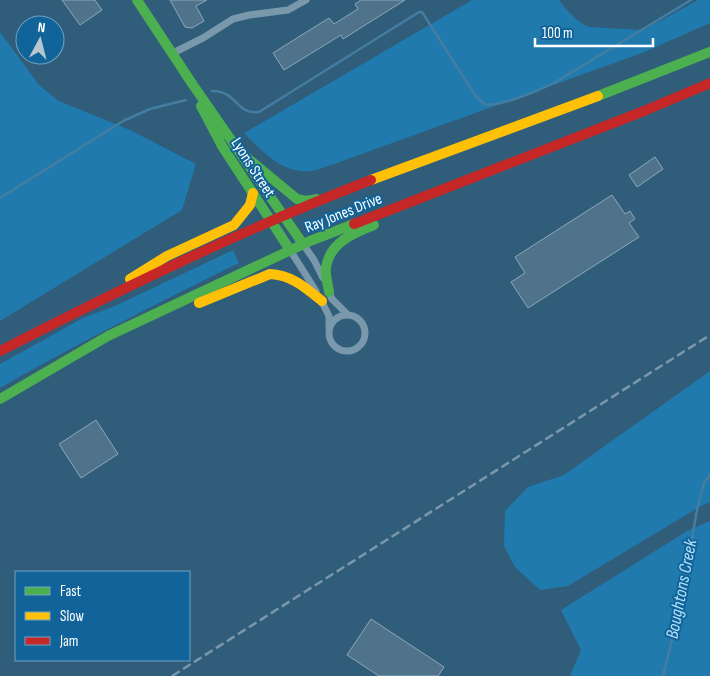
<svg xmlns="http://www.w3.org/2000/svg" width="710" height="676" font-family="'Sofia Sans Condensed',sans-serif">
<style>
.green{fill:#207aae}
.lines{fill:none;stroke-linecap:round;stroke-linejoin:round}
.stream{stroke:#437ea2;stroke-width:2.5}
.building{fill:#4f738a;stroke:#8ea8b9}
.street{stroke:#7998ac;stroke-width:7}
.fast{stroke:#4caf50;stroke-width:10}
.slow{stroke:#ffc107;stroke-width:10}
.jam{stroke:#c62828;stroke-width:10}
.rail{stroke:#7b98ab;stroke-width:2.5;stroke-dasharray:9 4;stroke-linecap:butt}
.labels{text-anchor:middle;stroke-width:4;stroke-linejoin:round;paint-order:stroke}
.street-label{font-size:16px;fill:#fff;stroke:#106499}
.water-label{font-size:18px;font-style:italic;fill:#b2e1fb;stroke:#106499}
</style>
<rect width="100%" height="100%" fill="#305d7a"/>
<path class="green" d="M472 0H559C567 11 577 22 589 27L644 30 698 0H710V23L642 53 334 164C327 166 318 170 311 171 282 174 263 152 244 133Z
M0 32 39 85 59 101 130 130 196 164 182 210 0 321Z
M233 250 239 263C158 303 78 343 0 388V364L83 318 115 306Z
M710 371V502L701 506 568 586 540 590 515 567 504 546 505 511 528 487 564 475Z
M710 521V676H570L581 650 561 610 687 531Z"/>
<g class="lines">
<path class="stream" d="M212 91C238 91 235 115 259 112L419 12H422L475 95 484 104C498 108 540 90 554 83L691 0
M0 198 123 121 150 109 186 100
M663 676 678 616 697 510 704 483 710 475"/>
</g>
<path class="building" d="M62 0H95L102 10 80 25Z
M170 0H207L196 6 204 21 192 28 185 27Z
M361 0H405L343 39 341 35 284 70 273 53 329 18 334 24 358 9 355 4Z
M655 157 663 169 637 187 629 175Z
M612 195 625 214 630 211 635 219 629 223 639 237 528 308 511 282 525 273 515 257Z
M96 420 118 454 81 478 59 444Z
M371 619 444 667 438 676H379L347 655Z"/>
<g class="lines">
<path class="street" d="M173 53 203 38 233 19 249 15 288 10 306 0
M303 244 314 260 323 278
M290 250 316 291
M328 290 332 299 348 315
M321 300 329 316V327
M329 333a18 18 0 1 1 36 0a18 18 0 1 1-36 0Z"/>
<path class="fast" d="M137 0 193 85 303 244
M598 96 710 52
M201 106 222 146 290 250
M240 152 297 199 306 201 317 199
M329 292C328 284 325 276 326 268 329 243 353 233 374 225
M0 399 108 336 310 241 354 224"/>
<path class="slow" d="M371 180 598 96
M130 279 167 256 234 225 250 205 253 193
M199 303 270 274C292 275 306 288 322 301"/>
<path class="jam" d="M354 224 644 111 710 83
M0 351C121 289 244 229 371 180"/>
<path class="rail" d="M172 676 710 335"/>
</g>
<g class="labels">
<g class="street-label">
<text transform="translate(254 167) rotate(57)" y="6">Lyons Street</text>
<text transform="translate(343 212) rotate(-22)" y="6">Ray Jones Drive</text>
</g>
<g class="water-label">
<text transform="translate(681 589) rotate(-79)" y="6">Boughtons Creek</text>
</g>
</g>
<rect x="15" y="571" width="175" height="90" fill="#106499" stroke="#70a2c2"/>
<rect x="25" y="587" width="25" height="8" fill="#4caf50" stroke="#70a2c2"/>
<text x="60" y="596" font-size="15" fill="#ffffff">Fast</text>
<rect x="25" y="612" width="25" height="8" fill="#ffc107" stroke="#70a2c2"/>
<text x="60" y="621" font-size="15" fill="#ffffff">Slow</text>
<rect x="25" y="637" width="25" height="8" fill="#c62828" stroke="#70a2c2"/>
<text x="60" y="646" font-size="15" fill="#ffffff">Jam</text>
<g transform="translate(40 40) rotate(7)"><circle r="24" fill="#106499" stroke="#70a2c2"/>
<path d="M0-4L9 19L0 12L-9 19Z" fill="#b7c6d0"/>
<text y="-8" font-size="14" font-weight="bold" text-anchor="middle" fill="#ffffff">N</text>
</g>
<path d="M535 38v8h118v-8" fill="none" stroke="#ffffff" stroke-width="2.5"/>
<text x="542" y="38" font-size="15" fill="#ffffff" stroke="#106499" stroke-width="4" paint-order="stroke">100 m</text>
</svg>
